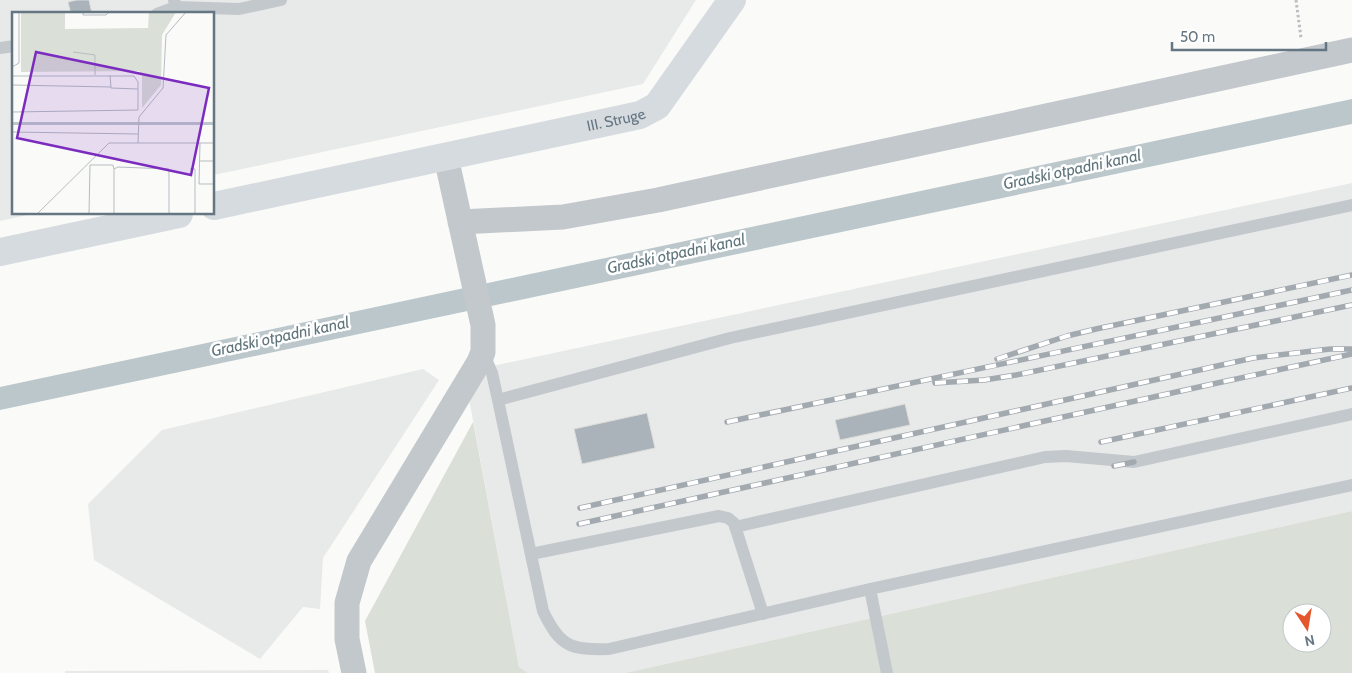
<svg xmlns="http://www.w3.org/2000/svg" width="1352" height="673" font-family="Cabin,sans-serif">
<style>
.built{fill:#e8e9e9}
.green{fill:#dadfd7;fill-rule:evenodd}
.water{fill:#bbc7cb}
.building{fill:#aab3b9;stroke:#dcdcda}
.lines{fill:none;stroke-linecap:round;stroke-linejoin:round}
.path{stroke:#bbbfc2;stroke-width:3;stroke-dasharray:2.5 2.5;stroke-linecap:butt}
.lane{stroke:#c3c8cc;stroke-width:12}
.street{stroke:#c3c8cc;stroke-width:25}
.secondary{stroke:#d6dbdf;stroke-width:28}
.rail-casing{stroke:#a2aab0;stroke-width:5.5}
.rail{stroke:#fff;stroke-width:4;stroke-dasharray:11;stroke-linecap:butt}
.labels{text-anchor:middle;stroke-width:5;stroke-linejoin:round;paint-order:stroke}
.street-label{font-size:15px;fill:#657683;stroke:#fff}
.water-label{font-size:16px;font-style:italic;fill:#60757c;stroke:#fff}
.inset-road{fill:none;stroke:#b5bdc2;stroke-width:1}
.view{fill:#7b2cbf;fill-opacity:0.15;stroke:#7b2cbf;stroke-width:2.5}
.inset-edge{fill:none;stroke:#657683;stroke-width:2.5}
</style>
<rect width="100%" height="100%" fill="#fafaf8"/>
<path class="built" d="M0 0H696L643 84 214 175V14H14V214H32L0 221Z
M1352 183V511L625 673H528L519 667 464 372Z
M423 369 439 380 323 558 320 609 303 607 260 659 94 560 88 504 162 430Z
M328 670 329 673H65V671Z"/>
<path class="green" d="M473 422 519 667 528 673H375L365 621Z
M1352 511V673H625ZM1292 613H1322V643H1292Z"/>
<path class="water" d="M1352 99V124L0 410V387Z"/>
<path class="building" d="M77 0H89L92 14H71L68 2Z
M905 404 910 425 840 440 835 420Z
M647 413 655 448 582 464 574 429Z"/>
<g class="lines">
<path class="path" d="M1296 0 1301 38"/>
<path class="lane" d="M174 0 176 7 239 9 281 0
M157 14 176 7
M0 48 14 46
M1352 205 730 338 498 400 543 611C560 647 571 650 609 649L870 589 1352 485
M483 352 492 373 498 400
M735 527 1045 457 1066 456 1134 462 1352 414
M531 554 719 516 728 518 734 523 763 614
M870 589 887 673"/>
<path class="street" d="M460 222 563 217 658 200 1352 50
M354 673 347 639V603L359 561 479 362 483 352V325L446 157"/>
<g class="secondary">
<path id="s1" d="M214 206 640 115 657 106 732 0"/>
<path d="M0 252 179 214"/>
</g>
<g class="rail-casing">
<path id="rail" d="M997 359 1067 336 1096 329 1352 275
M935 383 984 380 1016 375 1352 305
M727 422 1352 290
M1101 442 1352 388
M1114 466 1134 462
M580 508 1253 358 1330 349H1351
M579 524 1208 385 1352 354"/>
</g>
<use href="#rail" class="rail"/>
</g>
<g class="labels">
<g class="street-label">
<text dy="5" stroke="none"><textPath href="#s1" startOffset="411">III. Struge</textPath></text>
</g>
<g class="water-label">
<text transform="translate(1072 169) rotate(-12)" y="6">Gradski otpadni kanal</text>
<text transform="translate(676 253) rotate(-12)" y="6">Gradski otpadni kanal</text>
<text transform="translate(280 336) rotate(-12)" y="6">Gradski otpadni kanal</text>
</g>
</g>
<g transform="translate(12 12)">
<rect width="202" height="202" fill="#fafaf8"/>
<path d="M9 0H53V17L136 16 137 0H164L150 23 149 73 130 96V63L127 59 9 60Z" fill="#dadfd7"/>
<path d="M0 110H203L202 113H0Z" fill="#bbc7cb"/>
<path class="inset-road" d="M71 0V3H94L97 0M61 40 83 43V63M0 55 7 51V0M98 63 99 76 126 77M0 64H122L126 70V98L0 100M0 73 99 75M0 120 126 122M126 131 127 105 151 76 154 23 174 0M188 131 187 172H203M187 149H203M178 157H183V202M25 202 97 131H203M77 202 78 153H101L102 157M102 202V157L106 155 157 157V202"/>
<path class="view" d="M24 40 197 76 179 163 5 126Z"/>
<rect width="202" height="202" class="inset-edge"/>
</g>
<g transform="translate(1307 628) rotate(168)"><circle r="24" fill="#ffffff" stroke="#c1c8cd"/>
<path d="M0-4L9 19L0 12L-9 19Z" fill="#e4572e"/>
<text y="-8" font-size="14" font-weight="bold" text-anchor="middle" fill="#657683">N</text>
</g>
<path d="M1172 42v8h154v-8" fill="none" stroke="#657683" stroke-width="2.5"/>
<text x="1180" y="42" font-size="15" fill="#657683" stroke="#ffffff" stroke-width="4" paint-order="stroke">50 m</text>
</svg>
